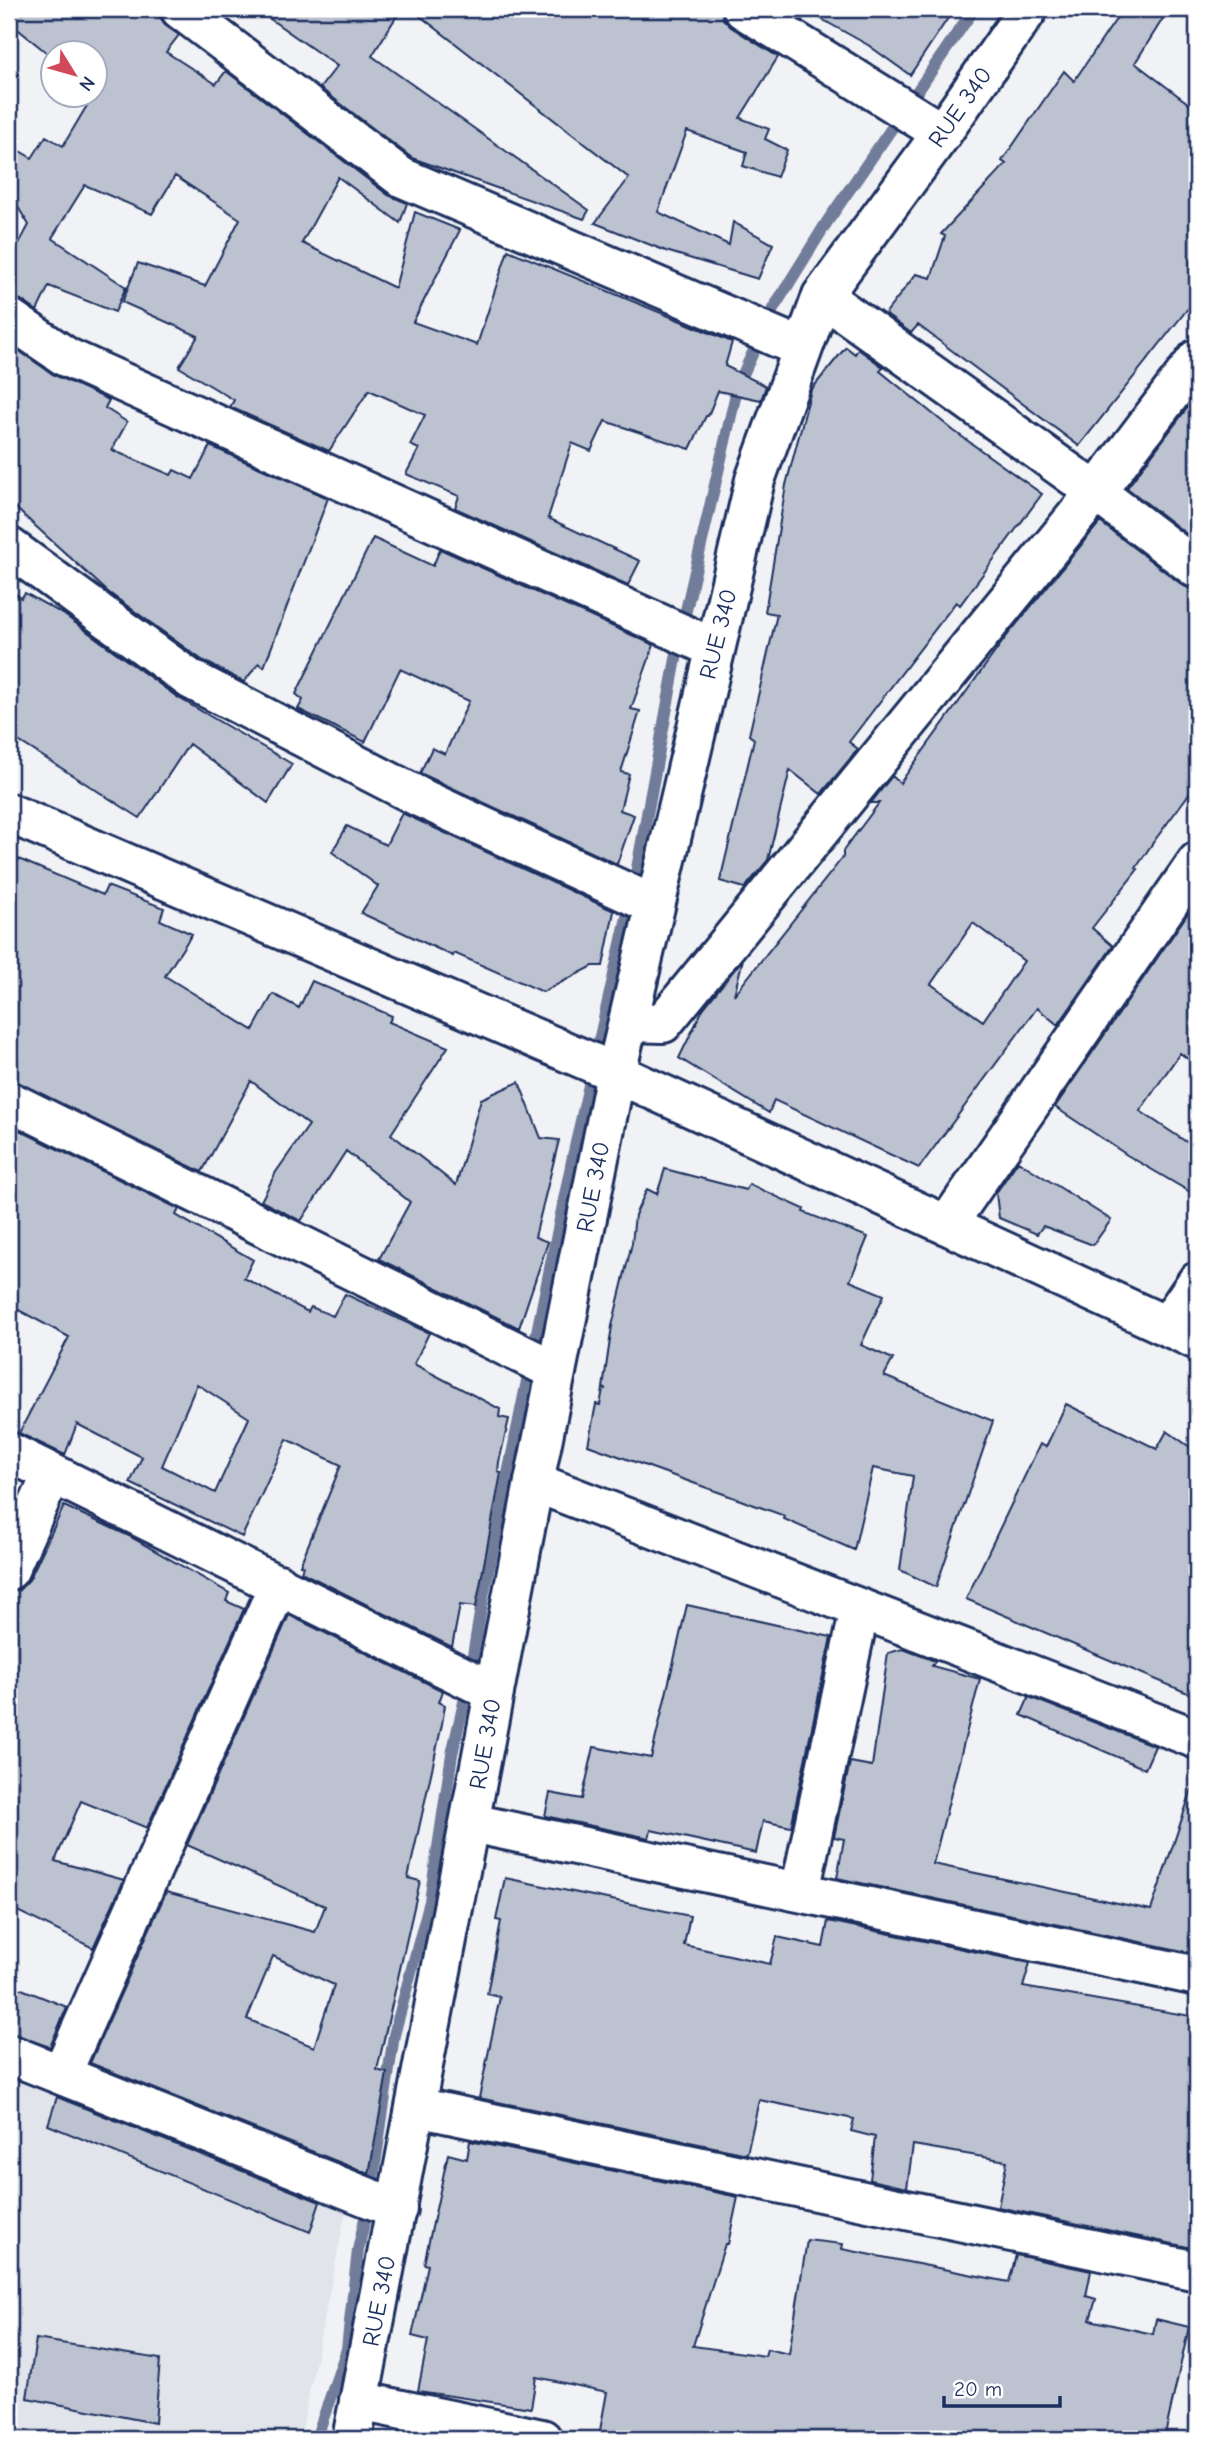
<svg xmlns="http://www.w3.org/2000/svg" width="1206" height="2448" font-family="'Comic Neue',sans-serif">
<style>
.built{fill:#e1e4ea}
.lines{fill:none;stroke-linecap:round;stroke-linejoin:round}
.stream{stroke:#707c9a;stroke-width:12}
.building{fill:#bcc2d0;stroke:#1b2f5e;stroke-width:2;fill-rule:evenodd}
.street-casing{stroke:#1b2f5e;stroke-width:44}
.secondary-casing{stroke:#1b2f5e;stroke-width:44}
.street{stroke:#fff;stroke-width:38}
.secondary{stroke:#fff;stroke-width:38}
.labels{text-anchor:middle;stroke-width:6;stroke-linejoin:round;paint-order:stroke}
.street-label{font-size:24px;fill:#1b2f5e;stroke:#fff}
</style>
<rect width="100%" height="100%" fill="#f1f2f5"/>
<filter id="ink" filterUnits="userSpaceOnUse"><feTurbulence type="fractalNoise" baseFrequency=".0143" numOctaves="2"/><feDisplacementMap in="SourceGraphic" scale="14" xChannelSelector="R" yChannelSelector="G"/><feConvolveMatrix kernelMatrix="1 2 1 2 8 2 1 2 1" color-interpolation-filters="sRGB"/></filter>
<g filter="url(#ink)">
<path class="built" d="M9 2074 346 2210 300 2439H9Z"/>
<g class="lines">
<path class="stream" d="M316 2439 347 2349 358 2250 371 2191 394 2035 430 1901 452 1754 468 1685 483 1596 573 1156 632 895 681 632 738 385 773 309 827 222 974 9"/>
</g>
<path class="building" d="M9 9H155L166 26 179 35 166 52 216 84 226 71 388 195 407 203 400 223 338 177 302 243 395 288 415 212 460 230 413 322 477 345 508 250 732 342 725 366 766 386 761 400 718 391 708 416H706L690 449 605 421 591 451 572 443 548 518 640 561 628 585 455 508 459 496 406 474 419 449 410 445 425 415 369 390 329 451 230 407 234 400 179 367 198 336 122 302 138 263 205 286 240 219 175 176 152 214 85 185 52 238 126 287 115 312 49 286 37 311 21 300 9 296V262L29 225 16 204 9 200V145L32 158 46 136 63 146 95 92 94 52H52V57L9 22Z
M256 9H401L372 56 589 210 584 219 412 158 320 88 337 66Z
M411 9H721L723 19 731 27 778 57 740 118 769 129 765 139 787 150 777 177 743 166 747 152 687 131 658 212 729 245 733 222 773 244 758 279 666 251 595 223 629 178Z
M784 9H954L910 75 868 45 807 11 802 20Z
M1123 9H1169L1135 63 1197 110V297L1079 446 918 325 911 333 885 314 916 274 931 278 945 236 941 234 1006 164 1002 161 1064 71 1074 81Z
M9 344 54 375 109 400 105 408 127 422 112 450 171 475 174 470 193 479 210 446 328 498 264 667 259 663 244 682 202 660 108 592 9 502Z
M846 347 855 354 858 349 883 367 880 371 954 431 1042 494 960 605 956 602 849 742 858 749 821 794 790 770 768 860 745 888 720 881 754 739 749 735 777 614 765 612 786 485 811 390Z
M1197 395V542L1127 488Z
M1100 522 1184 586 1197 590V783L1152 844 1136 868 1138 869 1092 928 1113 946 1058 1025 1037 1008 919 1168 774 1100 769 1113 679 1058 703 1009 743 959 734 995 843 857V851L879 803H871L892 776 900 783 1006 637ZM973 923 1024 961 983 1021 931 984Z
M373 538 433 566 440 549 654 645 631 709 640 711 621 772 629 774 620 810 634 815 617 864 420 773 432 748 445 754 469 701 400 669 365 742 298 709 303 700 296 694Z
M9 589 21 598 25 593 63 614 177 697 292 764 268 803 189 744 140 818 9 735Z
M402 813 614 911 603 966H593L543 992 454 953 453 956 361 913 378 886 332 852 347 826 386 845Z
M9 855 103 895 107 886 164 908 160 920 192 934 165 976 253 1030 273 994 299 1008 312 981 392 1016 389 1022 448 1047 391 1134 456 1185 481 1099 519 1082 541 1138 559 1140 535 1237 548 1242 519 1328 379 1259 410 1202 346 1151 301 1221 261 1201 276 1172 309 1125 251 1081 202 1172 9 1079Z
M1197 900V1066L1180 1053 1140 1111 1197 1149V1196L1127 1155 1055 1107Z
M9 1125 179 1209 176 1215 253 1260 244 1278 308 1312 311 1307 333 1316 345 1294 429 1333 414 1364 500 1409 499 1417 509 1419 499 1462 498 1472 501 1473 476 1607 460 1605 452 1647 301 1572 303 1566 300 1565 341 1465 287 1439 242 1537 130 1483 142 1457 77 1424 65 1455 19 1433 69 1337 9 1305ZM197 1384 249 1418 215 1493 162 1466Z
M1018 1161 1111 1220 1093 1245 1043 1226 1037 1234 999 1218 996 1193Z
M665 1169 746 1190 749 1184 804 1209 803 1212 868 1237 850 1281 884 1295 861 1345 893 1359 884 1376 993 1421 936 1587 900 1570 913 1476 873 1468 854 1550 784 1519 785 1516 588 1445 596 1404 600 1405 603 1389H606L603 1388 612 1326 632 1243 635 1215 647 1189 657 1194Z
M1066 1404 1157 1449 1167 1431 1197 1452V1697L966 1599 1040 1444 1046 1447Z
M64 1506 129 1536 229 1593 226 1601 244 1609 147 1828 81 1801 55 1861 124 1880 93 1948 9 1907V1591L19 1590 29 1580Z
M687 1605 831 1637 791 1827 763 1821 756 1853 651 1830 649 1838 545 1816 550 1793 582 1799 594 1747 651 1758Z
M289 1615 443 1691 439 1702 445 1705 442 1724 408 1878 420 1881 377 2070 387 2073 369 2174 90 2063 166 1892 315 1932 325 1906 187 1845ZM273 1956 334 1985 314 2047 247 2019Z
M903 1649 935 1661 932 1666 980 1679 933 1864 1151 1910 1192 1789 1197 1790V1954L837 1878 844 1839 834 1837 850 1762 872 1766 888 1653Z
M1029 1697 1155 1746 1145 1769 1021 1715Z
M505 1878 690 1916 684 1945 770 1964 777 1937 823 1947 828 1921 1030 1963 1023 1987 1197 2017V2249L998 2207 1007 2161 913 2145 907 2188 870 2180 875 2137 851 2131 854 2119 759 2100 747 2154 479 2098 500 1997 487 1994 501 1921 496 1920Z
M9 1984 67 2007 50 2047 9 2033Z
M57 2097 320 2202 310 2232 48 2125Z
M470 2141 738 2197 728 2244H725L693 2346 765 2356 767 2349 789 2354 807 2240 843 2244 842 2249 1009 2282 1016 2255 1091 2271 1086 2296 1096 2299 1090 2320 1153 2334 1156 2319 1189 2327 1164 2439H622L599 2436 607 2392 536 2377 531 2408 418 2391 428 2340 412 2336 428 2265 424 2264 448 2154 467 2159Z
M36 2339 160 2359 155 2423 27 2398Z"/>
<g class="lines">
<g class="street-casing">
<path id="street" d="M180 9 401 177 802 348
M743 9 942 133
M822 296 1096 492 1197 569
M9 318 66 357 714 648
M9 547 190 679 421 798 654 905
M9 813 616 1073 1197 1340
M630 1022 663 1023 1096 492 1197 359
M9 1101 556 1371
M947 1225 1197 862
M1167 1326 1197 1282
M9 1452 494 1692
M534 1482 1197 1739
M9 1570 52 1474
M471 1823 1197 1976
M800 1892 860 1608
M9 2054 397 2209
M61 2075 279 1584
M416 2107 1197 2271
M359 2401 542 2439"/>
</g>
<g class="secondary-casing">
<path id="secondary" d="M352 2439 534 1482 616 1073 755 480 822 296 942 133 1028 9"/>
</g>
<use href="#street" class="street"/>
<use href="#secondary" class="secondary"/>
</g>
</g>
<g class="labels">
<g class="street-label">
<text transform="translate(960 107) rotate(-55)" y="8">RUE 340</text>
<text transform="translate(718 634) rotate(-76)" y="8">RUE 340</text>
<text transform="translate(593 1187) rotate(-79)" y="8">RUE 340</text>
<text transform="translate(485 1744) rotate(-80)" y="8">RUE 340</text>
<text transform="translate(379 2301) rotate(-79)" y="8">RUE 340</text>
</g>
</g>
<rect width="1206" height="2448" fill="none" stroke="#fff" stroke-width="35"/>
<rect x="18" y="18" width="1171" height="2413" fill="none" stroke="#1b2f5e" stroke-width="2.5" filter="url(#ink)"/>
<g transform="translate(74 74) rotate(127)"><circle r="33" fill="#ffffff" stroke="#a4acbf" stroke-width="2"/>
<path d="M0-5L12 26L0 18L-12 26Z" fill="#d1495b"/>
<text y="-10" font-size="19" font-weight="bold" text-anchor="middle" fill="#1b2f5e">N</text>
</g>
<path d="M944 2396v10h116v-10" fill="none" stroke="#1b2f5e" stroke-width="3.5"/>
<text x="954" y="2396" font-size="21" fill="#1b2f5e" stroke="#ffffff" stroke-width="5" paint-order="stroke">20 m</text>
</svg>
